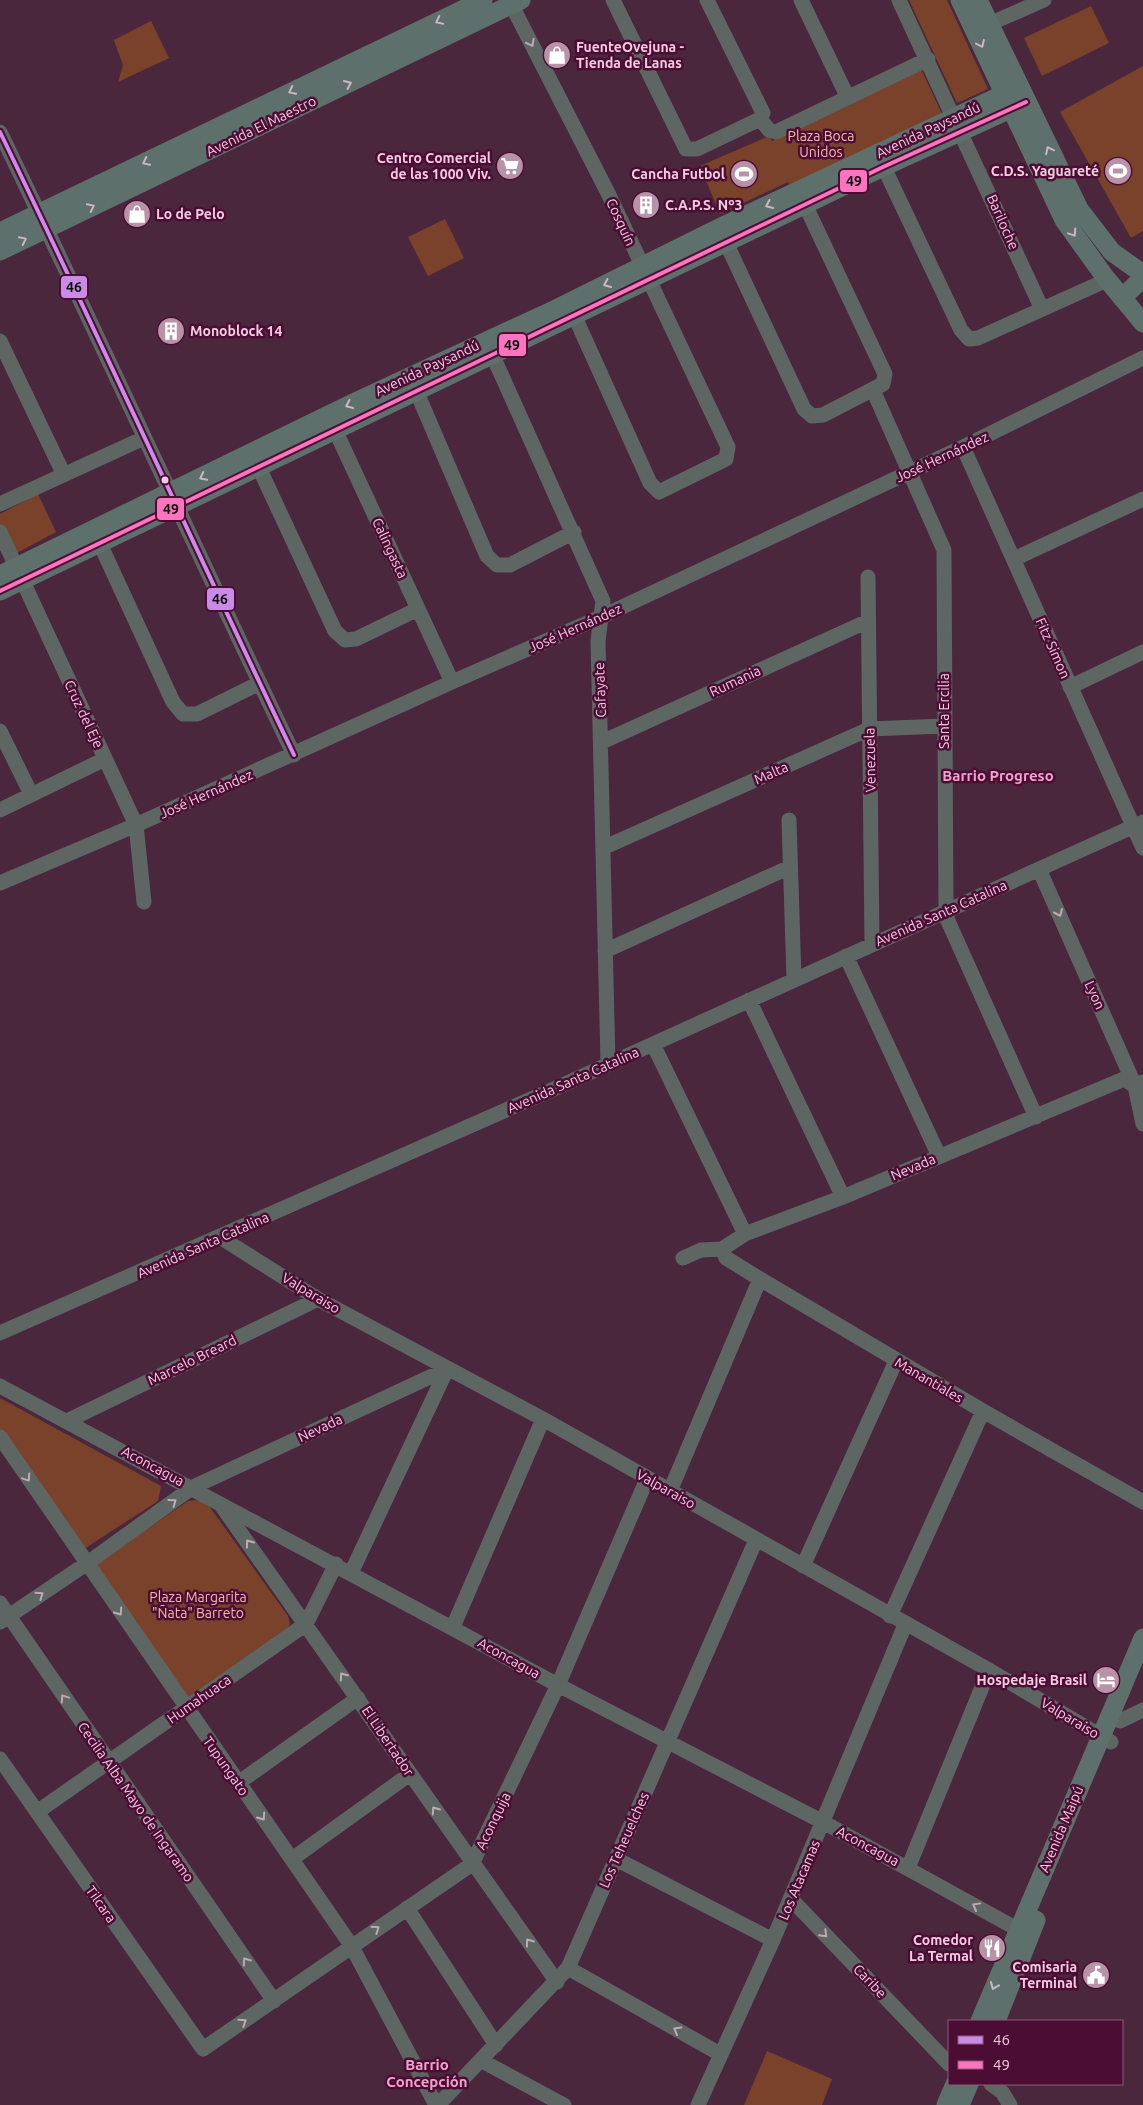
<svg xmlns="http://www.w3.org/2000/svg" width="1143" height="2105" font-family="Ubuntu,sans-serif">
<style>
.green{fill:#7a422a}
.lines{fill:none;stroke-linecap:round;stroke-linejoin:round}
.minor{stroke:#5e6664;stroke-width:15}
.major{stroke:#5d706b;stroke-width:19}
.bus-1-casing{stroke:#4c0d35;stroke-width:8}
.bus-2-casing{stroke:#4c0d35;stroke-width:8}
.bus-1{stroke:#ca8be6;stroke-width:4}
.bus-2{stroke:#fc73be;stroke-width:4}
.oneway{stroke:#ceb5c3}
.oneway2{stroke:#c0a8b5}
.bus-dot{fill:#f4cce0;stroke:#4c0d35;stroke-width:2}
.labels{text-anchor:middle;stroke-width:5;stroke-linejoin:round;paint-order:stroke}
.poi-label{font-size:14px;font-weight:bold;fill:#f4cce0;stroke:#4c0d35;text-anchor:end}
.street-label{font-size:14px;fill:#f4cce0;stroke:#4c0d35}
.park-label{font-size:14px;fill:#f3bca1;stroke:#4c0d35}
.neighbourhood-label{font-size:15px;font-weight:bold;fill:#f0a4cc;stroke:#4c0d35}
.line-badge{stroke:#4c0d35;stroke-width:2}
.pale-badge-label{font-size:14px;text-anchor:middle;font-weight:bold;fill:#111}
</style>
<rect width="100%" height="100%" fill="#4a273c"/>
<path class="green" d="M909 0H947L988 89 957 103Z
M1091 6 1109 43 1042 76 1024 38Z
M151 21 169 58 118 82 123 65 114 40Z
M1143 66V231L1131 238 1060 112Z
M921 69 942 114 791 187 788 182 720 214 700 166 769 136 772 141Z
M445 219 464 258 428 276 408 237Z
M38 494 56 532 15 554 0 525V514Z
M0 1398 161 1486 158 1501 84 1549 0 1430Z
M199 1500 209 1506 288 1616 290 1624 287 1630 192 1697 184 1698 95 1573 98 1563 188 1501Z
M767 2051 832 2079 822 2105H744Z"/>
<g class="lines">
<path class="minor" d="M509 0 608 193 728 447 726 459 659 492 650 483 570 306
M613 0 686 149H697L760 119 763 113 707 0
M801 0 848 98
M899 0 1042 309
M989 24 1044 0
M760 119 769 130 776 132 928 59
M0 132C100 339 195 548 294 755
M879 157 961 330 969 339 978 338 1107 280
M722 234 804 409 812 416 823 415 883 384 885 374 801 196
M0 341 64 475
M488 345 603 601 598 641 608 1064
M412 381 487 556 497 565H510L574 532
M873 390 944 550 946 910 948 921 1036 1117
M331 421 452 682
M963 447 1143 848
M255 459 335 631 345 640 356 639 418 609
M0 504 144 438
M0 532 136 825 144 902
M95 533 173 702 183 714H197L260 683
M1014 559 1143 499
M868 577 872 944
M1070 687 1143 652
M0 731 31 794
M602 742 868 621
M0 810 105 759
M789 820 794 979
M605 847 869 729 944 726
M1039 869 1135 1086 1143 1124
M0 883 136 825 452 682 603 616 963 447 1143 358
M605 951 790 867
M846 956 939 1156
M749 1000 843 1197
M653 1044 745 1234
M220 1237 318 1299 543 1419 989 1670 1111 1742
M722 1249 726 1258 760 1279 983 1411 1143 1502
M683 1258 701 1250 722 1249 745 1234 843 1197 1124 1079 1135 1086 1143 1082
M0 1333 556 1088 1143 822
M0 1386 558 1685 823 1822 1019 1930
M67 1421 318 1299
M0 1437 351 1945 436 2105
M670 1491 760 1279
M221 1505 557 1982
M803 1566 896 1361
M351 1573 447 1369
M0 1603 274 2001
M890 1616 983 1411
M0 1622 86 1564 193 1487 447 1369
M453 1627 543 1419
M1109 1716 1120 1721 1143 1710
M0 1759 203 2049 472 1864 558 1685 647 1479
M238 1783 358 1698
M37 1812 306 1624 336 1564
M292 1859 410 1774
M616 1859 773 1940
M908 1868 989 1670
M791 1899 949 2064
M407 1908 496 2045
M568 1968 720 2054
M482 2061 564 2105
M991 2084 1002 2092 1010 2105
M438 2105 568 1968 756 1540
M698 2105 773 1940 905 1625"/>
<path class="major" d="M960 0 1064 220 1105 277 1143 323
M978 0 1079 209 1112 252 1143 274
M0 232 483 0
M0 251 521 0
M1122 298 1143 278
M0 575 351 404 556 309 719 228 1019 87
M0 591 883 167 1026 102
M980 2021 1143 1638
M996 2021 1036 1920
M946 2105 955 2084
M960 2105 969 2084"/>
<g class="bus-1-casing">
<path id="bus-1" d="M0 132C100 339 195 548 294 755"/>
</g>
<g class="bus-2-casing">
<path id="bus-2" d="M0 591 883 167 1026 102"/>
</g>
<use href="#bus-1" class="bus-1"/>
<use href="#bus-2" class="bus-2"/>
</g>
<defs><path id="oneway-chevron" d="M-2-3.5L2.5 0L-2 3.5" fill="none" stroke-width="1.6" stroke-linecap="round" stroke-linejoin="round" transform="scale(1.25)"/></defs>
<g class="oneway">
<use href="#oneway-chevron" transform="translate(439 21) rotate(154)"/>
<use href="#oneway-chevron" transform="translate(981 44) rotate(65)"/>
<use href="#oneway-chevron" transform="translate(348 84) rotate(-25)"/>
<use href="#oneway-chevron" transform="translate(292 91) rotate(154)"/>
<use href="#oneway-chevron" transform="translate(1049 150) rotate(-116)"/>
<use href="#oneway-chevron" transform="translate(146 162) rotate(154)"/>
<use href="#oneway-chevron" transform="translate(769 205) rotate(155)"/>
<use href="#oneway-chevron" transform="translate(91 207) rotate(-26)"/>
<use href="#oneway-chevron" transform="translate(1073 233) rotate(56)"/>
<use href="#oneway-chevron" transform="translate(23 240) rotate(-26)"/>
<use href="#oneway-chevron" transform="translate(607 284) rotate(155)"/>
<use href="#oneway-chevron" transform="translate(349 405) rotate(155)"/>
<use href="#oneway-chevron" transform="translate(203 477) rotate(153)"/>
<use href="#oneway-chevron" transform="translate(994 1986) rotate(112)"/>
</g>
<g class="oneway2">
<use href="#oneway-chevron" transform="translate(531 43) rotate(62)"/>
<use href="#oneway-chevron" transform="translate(1059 913) rotate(66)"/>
<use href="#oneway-chevron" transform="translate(27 1478) rotate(56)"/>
<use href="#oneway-chevron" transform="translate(173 1502) rotate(-36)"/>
<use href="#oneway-chevron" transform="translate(249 1543) rotate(-126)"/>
<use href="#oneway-chevron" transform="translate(40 1595) rotate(-34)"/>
<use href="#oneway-chevron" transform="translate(119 1612) rotate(55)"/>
<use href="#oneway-chevron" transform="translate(343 1676) rotate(-125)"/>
<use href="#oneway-chevron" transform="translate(64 1698) rotate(-124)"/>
<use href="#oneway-chevron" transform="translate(435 1810) rotate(-125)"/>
<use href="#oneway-chevron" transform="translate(262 1817) rotate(55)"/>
<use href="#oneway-chevron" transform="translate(976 1906) rotate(-151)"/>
<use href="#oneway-chevron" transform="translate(376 1929) rotate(-34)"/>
<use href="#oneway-chevron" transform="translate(824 1934) rotate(46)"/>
<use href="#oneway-chevron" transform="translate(529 1942) rotate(-126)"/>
<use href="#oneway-chevron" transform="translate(246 1961) rotate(-125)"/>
<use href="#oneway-chevron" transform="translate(243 2022) rotate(-34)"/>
<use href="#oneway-chevron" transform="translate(677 2030) rotate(-150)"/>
</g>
<defs>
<g id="shop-disc" transform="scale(1.4375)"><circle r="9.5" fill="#b892a7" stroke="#4c0d35"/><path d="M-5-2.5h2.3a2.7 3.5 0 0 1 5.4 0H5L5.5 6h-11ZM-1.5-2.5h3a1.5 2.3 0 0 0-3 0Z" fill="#fff"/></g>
<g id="supermarket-disc" transform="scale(1.4375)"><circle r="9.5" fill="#b892a7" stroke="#4c0d35"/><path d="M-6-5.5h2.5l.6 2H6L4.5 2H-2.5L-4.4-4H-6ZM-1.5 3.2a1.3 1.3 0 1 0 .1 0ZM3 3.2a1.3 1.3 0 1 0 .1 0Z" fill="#fff"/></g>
<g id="stadium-disc" transform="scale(1.4375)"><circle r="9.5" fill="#b892a7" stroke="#4c0d35"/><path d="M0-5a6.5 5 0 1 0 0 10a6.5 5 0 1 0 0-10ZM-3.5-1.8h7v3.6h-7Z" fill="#fff"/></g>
<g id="building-disc" transform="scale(1.4375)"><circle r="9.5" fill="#b892a7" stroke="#4c0d35"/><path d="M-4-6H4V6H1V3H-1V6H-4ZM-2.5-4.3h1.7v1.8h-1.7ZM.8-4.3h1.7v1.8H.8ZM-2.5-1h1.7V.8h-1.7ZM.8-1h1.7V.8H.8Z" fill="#fff"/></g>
<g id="hotel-disc" transform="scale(1.4375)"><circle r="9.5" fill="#b892a7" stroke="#4c0d35"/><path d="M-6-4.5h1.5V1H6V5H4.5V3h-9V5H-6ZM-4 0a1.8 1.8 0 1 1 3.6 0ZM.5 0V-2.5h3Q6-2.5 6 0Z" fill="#fff"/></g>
<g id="restaurant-disc" transform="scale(1.4375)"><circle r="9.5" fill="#b892a7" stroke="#4c0d35"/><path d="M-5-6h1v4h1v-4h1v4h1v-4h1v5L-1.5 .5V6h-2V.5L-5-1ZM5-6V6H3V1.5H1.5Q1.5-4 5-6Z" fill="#fff"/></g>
<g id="civic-disc" transform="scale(1.4375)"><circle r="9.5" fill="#b892a7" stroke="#4c0d35"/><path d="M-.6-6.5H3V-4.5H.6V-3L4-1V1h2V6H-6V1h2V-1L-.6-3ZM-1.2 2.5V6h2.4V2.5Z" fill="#fff"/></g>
</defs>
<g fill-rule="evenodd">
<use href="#shop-disc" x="557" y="55"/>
<use href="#supermarket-disc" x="510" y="166"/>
<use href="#stadium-disc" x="1118" y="171"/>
<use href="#stadium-disc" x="744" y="174"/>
<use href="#building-disc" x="646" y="205"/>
<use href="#shop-disc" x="137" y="214"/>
<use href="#building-disc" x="171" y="331"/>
<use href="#hotel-disc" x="1106" y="1680"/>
<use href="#restaurant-disc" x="992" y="1948"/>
<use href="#civic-disc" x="1096" y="1975"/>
</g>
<circle class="bus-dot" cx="165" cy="480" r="4.5"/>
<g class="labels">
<g class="poi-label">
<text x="576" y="52" text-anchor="start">FuenteOvejuna -<tspan x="576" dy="16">Tienda de Lanas</tspan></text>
<text x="491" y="163">Centro Comercial<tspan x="491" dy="16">de las 1000 Viv.</tspan></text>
<text x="1099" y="176">C.D.S. Yaguareté</text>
<text x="725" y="179">Cancha Futbol</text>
<text x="665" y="210" text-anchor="start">C.A.P.S. Nº3</text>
<text x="156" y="219" text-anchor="start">Lo de Pelo</text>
<text x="190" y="336" text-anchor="start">Monoblock 14</text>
<text x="1087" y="1685">Hospedaje Brasil</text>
<text x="973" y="1945">Comedor<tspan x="973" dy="16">La Termal</tspan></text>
<text x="1077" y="1972">Comisaria<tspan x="1077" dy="16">Terminal</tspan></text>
</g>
<g class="street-label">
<text transform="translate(261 126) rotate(-26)" y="5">Avenida El Maestro</text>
<text transform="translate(928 130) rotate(-25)" y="5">Avenida Paysandú</text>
<text transform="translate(621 222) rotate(65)" y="5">Cosquín</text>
<text transform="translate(1003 222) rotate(66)" y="5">Bariloche</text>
<text transform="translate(427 368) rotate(-25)" y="5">Avenida Paysandú</text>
<text transform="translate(942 457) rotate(-25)" y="5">José Hernández</text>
<text transform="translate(390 548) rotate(65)" y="5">Calingasta</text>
<text transform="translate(575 628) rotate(-24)" y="5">José Hernández</text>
<text transform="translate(1053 648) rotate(66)" y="5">Fitz Simon</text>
<text transform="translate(735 681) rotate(-25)" y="5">Rumania</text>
<text transform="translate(600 690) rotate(-92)" y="5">Cafayate</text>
<text transform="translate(944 711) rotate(-90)" y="5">Santa Ercilia</text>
<text transform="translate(84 714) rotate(65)" y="5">Cruz del Eje</text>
<text transform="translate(870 760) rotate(-91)" y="5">Venezuela</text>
<text transform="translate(771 773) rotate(-24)" y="5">Malta</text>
<text transform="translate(206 794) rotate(-24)" y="5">José Hernández</text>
<text transform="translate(941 913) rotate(-24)" y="5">Avenida Santa Catalina</text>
<text transform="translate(1095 995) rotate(66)" y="5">Lyon</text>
<text transform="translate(573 1080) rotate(-24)" y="5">Avenida Santa Catalina</text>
<text transform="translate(913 1167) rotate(-23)" y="5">Nevada</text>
<text transform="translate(203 1245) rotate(-24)" y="5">Avenida Santa Catalina</text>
<text transform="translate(311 1293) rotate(31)" y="5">Valparaiso</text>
<text transform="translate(192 1360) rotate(-26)" y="5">Marcelo Breard</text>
<text transform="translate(929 1380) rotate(30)" y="5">Manantiales</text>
<text transform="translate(320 1428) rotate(-25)" y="5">Nevada</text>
<text transform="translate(153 1466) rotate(28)" y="5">Aconcagua</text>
<text transform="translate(666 1489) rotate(29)" y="5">Valparaiso</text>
<text transform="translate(509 1658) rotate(29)" y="5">Aconcagua</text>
<text transform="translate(199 1699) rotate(-35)" y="5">Humahuaca</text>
<text transform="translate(1070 1718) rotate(31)" y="5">Valparaiso</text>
<text transform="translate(388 1741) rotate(56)" y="5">El Libertador</text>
<text transform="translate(226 1766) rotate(55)" y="5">Tupungato</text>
<text transform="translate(136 1802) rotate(55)" y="5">Cecilia Alba Mayo de Ingaramo</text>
<text transform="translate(493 1821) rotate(-64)" y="5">Aconquija</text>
<text transform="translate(1061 1829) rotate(-67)" y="5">Avenida Maipú</text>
<text transform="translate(624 1840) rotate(-66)" y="5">Los Teheuelches</text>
<text transform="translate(868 1846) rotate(28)" y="5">Aconcagua</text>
<text transform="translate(799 1880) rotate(-67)" y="5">Los Atacamas</text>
<text transform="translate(101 1904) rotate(55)" y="5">Tilcara</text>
<text transform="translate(870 1981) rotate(46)" y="5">Caribe</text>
</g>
<g class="park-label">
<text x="821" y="141">Plaza Boca<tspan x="821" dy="16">Unidos</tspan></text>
<text x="198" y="1602">Plaza Margarita<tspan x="198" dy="16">"Ñata" Barreto</tspan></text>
</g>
<g class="neighbourhood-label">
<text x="998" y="781">Barrio Progreso</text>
<text x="427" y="2070">Barrio<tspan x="427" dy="17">Concepción</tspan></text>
</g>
</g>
<g class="line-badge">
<rect x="839" y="169" width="29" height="24" rx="5" fill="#fc73be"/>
<rect x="60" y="275" width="28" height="24" rx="5" fill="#ca8be6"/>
<rect x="498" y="333" width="29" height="24" rx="5" fill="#fc73be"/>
<rect x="156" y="497" width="29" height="24" rx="5" fill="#fc73be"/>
<rect x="206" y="587" width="29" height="24" rx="5" fill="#ca8be6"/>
</g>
<g class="pale-badge-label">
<text x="854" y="186">49</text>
<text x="74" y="292">46</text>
<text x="512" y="350">49</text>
<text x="171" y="514">49</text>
<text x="220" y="604">46</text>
</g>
<rect x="948" y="2020" width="175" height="65" fill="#4c0d35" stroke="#8f5979"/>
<rect x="958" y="2036" width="25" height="8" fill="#ca8be6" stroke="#8f5979"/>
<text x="993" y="2045" font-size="15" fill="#f4cce0">46</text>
<rect x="958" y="2061" width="25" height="8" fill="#fc73be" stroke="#8f5979"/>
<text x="993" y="2070" font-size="15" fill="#f4cce0">49</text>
</svg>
